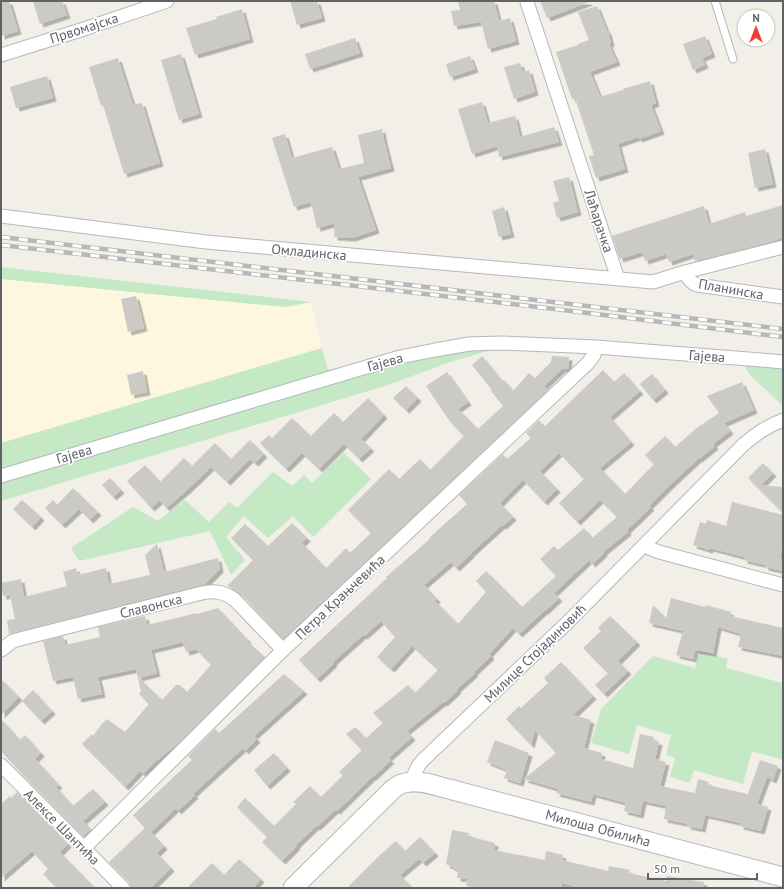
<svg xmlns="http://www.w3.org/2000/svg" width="784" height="889" font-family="'PT Sans',sans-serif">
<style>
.commercial{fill:#fef7e0}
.green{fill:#c5e8c5}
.building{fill:#cccac5;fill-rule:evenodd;filter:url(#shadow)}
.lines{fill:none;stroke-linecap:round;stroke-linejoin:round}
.lane-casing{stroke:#b5b8bc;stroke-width:9}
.street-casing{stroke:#b5b8bc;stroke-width:15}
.secondary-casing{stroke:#b6babf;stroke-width:21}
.lane{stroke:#fff;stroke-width:7}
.street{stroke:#fff;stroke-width:13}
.secondary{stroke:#fff;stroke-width:19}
.rail-casing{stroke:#b6b7b8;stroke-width:4.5}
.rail{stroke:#fff;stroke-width:3;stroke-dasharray:9;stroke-linecap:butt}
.labels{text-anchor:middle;stroke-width:3.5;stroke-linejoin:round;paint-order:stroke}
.street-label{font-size:14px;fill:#5f6368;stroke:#fff}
</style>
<defs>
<filter id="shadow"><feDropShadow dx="3.5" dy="3.5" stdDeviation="0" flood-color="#0004"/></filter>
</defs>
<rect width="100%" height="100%" fill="#f1efe8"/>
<path class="commercial" d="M1 279 285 307 311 302 322 348 1 443Z"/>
<path class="green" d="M1 267 311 302 285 307 1 279Z
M530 339 453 361 388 385 299 412 1 501V443L322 348 328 370 447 342Z
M739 356 783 360V405H782L750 375Z
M344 453 371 479 313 537 293 516 268 538 244 516 226 537 245 560 231 575 210 531 79 561 71 548 133 507 158 521 185 500 209 522 229 502 237 508 273 472 292 486 304 475 312 483Z
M700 651 728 659 726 668 783 683V760L752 751 743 784 694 770 690 783 670 777 675 758 666 755 671 735 637 725 629 754 591 743 601 709 653 656 695 668Z"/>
<path class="building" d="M1 1H9L18 31 1 36Z
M33 1H62L67 15 40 24Z
M290 1H317L322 18 297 25Z
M458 1H494L499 21 510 18 516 41 488 49 481 22 454 26 451 11 460 10Z
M540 1H589V2L547 18Z
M597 6 607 31H608L611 43 609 44 617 62 590 72 600 97 623 90V89L650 81 656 103 651 105 661 131 639 139 638 137 618 144 625 169 596 178 589 156 594 155 575 98 572 99 556 52 578 45V44L589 40 578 12Z
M242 9 250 39 195 55 186 28 217 19 216 17Z
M705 36 712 54 702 58 705 65 693 70 683 44Z
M355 38 360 53 310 69 305 54Z
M181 54 199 114 179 120 161 60Z
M470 56 475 69 450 77 446 64Z
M118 58 133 105 142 103 160 163 124 174 103 105 101 106 89 67Z
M520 63 523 72 529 70 535 92 514 99 504 67Z
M47 76 53 98 16 108 10 87Z
M482 102 488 123 515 116 520 137 554 127 559 142 499 157 497 146 472 154 458 109Z
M382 129 384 140 391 168 358 177 376 230 352 238 334 237 335 223 317 228 311 202 294 207 272 138 285 134 292 158 332 147 339 169 364 163 358 135Z
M765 149 773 184 755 188 748 153Z
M569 177 578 212 557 218 553 203 559 201 553 181Z
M783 205V238L763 244 695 261 693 254 669 262 666 254 645 261 642 252 620 259 612 236 704 206 709 224 745 212 746 216Z
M504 207 511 234 499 237 492 211Z
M136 296 144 328 128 332 121 299Z
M482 356 502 381 504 380 513 391 529 373 535 378 551 362 552 356 569 357 568 369H562L544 386 548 390 283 639 240 593 227 586 253 560 231 538 245 524 268 546 292 523 307 538 302 543 326 568 346 548 350 553 371 533 348 510 389 469 399 479 420 459 430 470 464 436 451 423 426 386 447 372 468 402 458 409 478 429 503 406 491 391 492 390 472 365Z
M603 370 614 382 624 373 640 391 610 417 631 442 600 468 625 494 654 464 645 455 665 436 675 447 698 427 719 413 707 396 742 382 754 410 724 423 730 431 713 444 715 446 699 459V458L672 483 649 506 651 507 627 530 628 532 603 552 604 553 592 564 589 560 554 593 559 598 545 611H544L519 634 513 628 489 654 491 656 474 672 475 673 457 689 458 690 444 703 443 702 407 731 412 737 388 758 391 760 373 777H372L337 811 335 810 317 827 316 826 296 845 297 846 282 861 262 842 267 837 237 807 245 798 274 826 296 804 293 802 310 786 321 797 343 775 339 772 362 750 346 734 355 727 366 738 383 723 373 713 408 685 415 693 438 670 412 646 391 669 377 657 395 637 381 621 364 636 363 635 333 662 334 663 317 679 299 660 387 578 386 577 430 539 429 538 467 504 459 495 503 454 507 459 531 438 526 433 539 420 544 427ZM559 453 584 479 559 503 577 522 600 500 617 517 592 538 584 528 558 550 554 546 540 559 556 576 522 607 486 571 476 581 486 592 458 624 435 601 437 599 424 585 451 562 456 568 471 554H470L502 525 503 526 513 517 500 503 523 480 544 502 557 489 540 471Z
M143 371 147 392 131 395 127 375Z
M652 374 665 390 653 400 640 384Z
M406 386 418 398 406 410 393 398Z
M368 398 384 415 361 439 371 448 359 459 344 444 319 469 302 453 286 469 260 443 269 435 272 438 292 418 311 436 334 413 343 422Z
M250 440 264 454 255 463 250 459 227 482 211 467 187 490 166 508 160 500 151 508 127 481 145 465 160 482 184 458 192 466 215 443 231 459Z
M763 463 773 473 761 485 783 487V513L748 478Z
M110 478 121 490 113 497 102 485Z
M73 488 98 512 90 520 79 509 62 525 45 508 53 500 57 505Z
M22 500 41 517 32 527 13 509Z
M732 502 783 515V543L780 558H783V571L765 567V565L744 560V557L710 548 709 550 693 545 700 522 706 524 707 520 726 526Z
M157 544 164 572 218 558 220 569 205 584 9 634 7 620 15 619 10 595 3 596 1 583 21 579 24 597 67 586 63 572 76 568 78 575 106 568 109 584 150 575 145 555Z
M671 598 705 607 706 605 731 612 730 616 783 628V656L738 647 741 634 718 627 713 653 695 650 693 659 676 655 683 631 649 623 653 605 666 618Z
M218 608 248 640 247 641 265 657 177 744 155 762 143 774 140 771 125 787 82 744 92 734 93 736 101 725 107 719 125 732 149 704 139 694 141 692 136 669 98 677 102 694 78 699 73 677 53 681 43 641 63 636 65 645 100 637 98 627 145 616 147 625 197 613V614ZM183 642 186 652 196 649 211 665 187 692 180 685H176L162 700 139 678 157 673 151 650Z
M610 616 637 642 618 661 628 671 604 694 595 685 608 673 583 648 601 631 598 628Z
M561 662 593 696 573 715 591 720 584 748 602 753 601 759 633 768 640 734 654 737 653 740 659 742 655 759 666 762 660 786 695 793 698 779 709 782 708 785 748 794 760 760 778 766 773 780 767 777 757 804 768 807 761 831 740 826 741 823 705 815 702 829 687 826 688 824 664 819 666 806 643 801 640 815 624 811 626 803 593 794 591 802 556 793 558 789 524 779 556 753 535 730 531 745 506 719 519 706 521 708 548 683 544 678Z
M284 674 304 691 254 736 257 739 245 751 243 748 193 794 195 795 178 811 176 808 151 832 164 846 157 853 171 868 151 888H131L129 882 109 862 145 828 133 815 192 760 188 756 215 729 219 733Z
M1 679 19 697 1 715Z
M33 690 52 711 41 721 22 701Z
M1 719 20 740 25 735 41 753 35 759 59 785 56 787 73 806 93 789 105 802 83 821 91 829 83 836 22 774 1 751Z
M495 740 529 753 520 783 504 778 507 770 487 762Z
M274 753 287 768 267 786 254 770Z
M17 792 68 844 60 852 95 888H57L43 874 48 869 32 851 1 878V804L10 796 11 798Z
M452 830 469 833 468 836 495 843 494 850 545 860 546 851 563 855 562 860 608 871 609 866 630 870 629 873 666 881 667 876 704 882 703 888H580L562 883 561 888H484L466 886 467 879 457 878 458 870 446 864Z
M420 837 435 853 423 863 419 859 400 875 413 888H347L380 855 396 841 405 851Z
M239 859 261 879 253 888H187L212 863 224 875Z"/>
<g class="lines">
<g class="lane-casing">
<path id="lane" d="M715 1 733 59"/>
</g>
<g class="street-casing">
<path id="street" d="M527 2 618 279
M1 55 84 29 167 1
M1 216 206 242 653 282 685 272 783 247
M685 272C688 279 691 283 697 285L783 297
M1 476 400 357 435 350 469 344 501 343 596 347 761 360 783 362
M644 545 649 548 659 552 783 585
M1 650 13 641 24 638 202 593C214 590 223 592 234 599L283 650
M1 765 84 848 123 888
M412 782C414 773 416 768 422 761L569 621 743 445C757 433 766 427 783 420
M84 848 283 650 588 363 594 355 596 347"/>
</g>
<g class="secondary-casing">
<path id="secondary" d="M293 888 391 791C395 787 399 784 405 783 419 779 436 786 449 789L783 877"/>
</g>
<use href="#lane" class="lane"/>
<use href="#street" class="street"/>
<use href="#secondary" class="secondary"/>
<g class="rail-casing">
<path id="rail" d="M1 237 783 329
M1 245 555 309 783 337"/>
</g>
<use href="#rail" class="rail"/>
</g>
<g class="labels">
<g class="street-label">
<text transform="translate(84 28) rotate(-18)" y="5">Првомајска</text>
<text transform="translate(599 221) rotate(72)" y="5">Лаћарачка</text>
<text transform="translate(309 252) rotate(5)" y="5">Омладинска</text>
<text transform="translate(731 289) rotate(10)" y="5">Планинска</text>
<text transform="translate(707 356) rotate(4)" y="5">Гајева</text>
<text transform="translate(385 362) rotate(-16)" y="5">Гајева</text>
<text transform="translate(74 454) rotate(-17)" y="5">Гајева</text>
<text transform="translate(340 597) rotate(-43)" y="5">Петра Крањчевића</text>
<text transform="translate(151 606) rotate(-14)" y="5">Славонска</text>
<text transform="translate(535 653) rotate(-44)" y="5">Милице Стојадиновић</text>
<text transform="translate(62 827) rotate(45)" y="5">Алексе Шантића</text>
<text transform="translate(598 828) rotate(15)" y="5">Милоша Обилића</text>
</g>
</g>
<rect width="784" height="889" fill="none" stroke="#5f6368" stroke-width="4"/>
<g transform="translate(756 28)"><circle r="19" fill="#ffffff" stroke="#bfc1c3"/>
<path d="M0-3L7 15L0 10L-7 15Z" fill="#ea4335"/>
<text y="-6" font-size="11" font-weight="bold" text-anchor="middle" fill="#5f6368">N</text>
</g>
<path d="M648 873v6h109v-6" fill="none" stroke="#5f6368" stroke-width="2"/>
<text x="654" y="873" font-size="12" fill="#5f6368" stroke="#ffffff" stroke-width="3" paint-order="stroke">50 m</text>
</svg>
